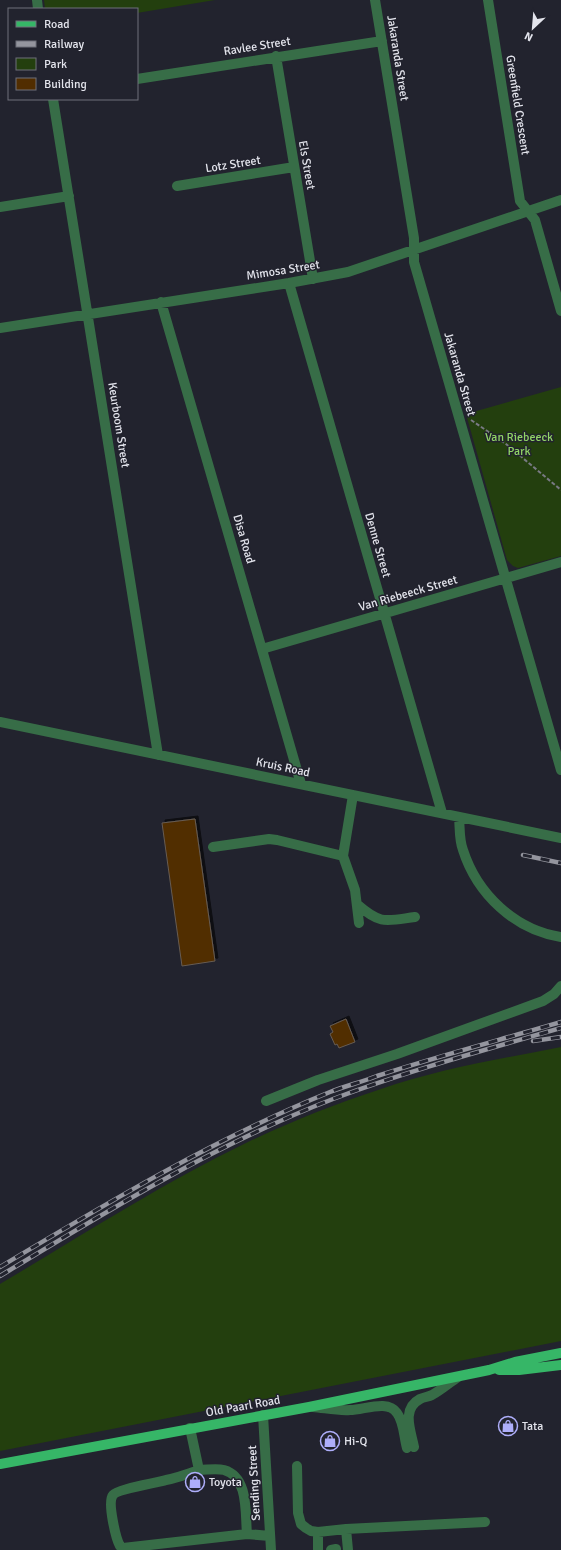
<svg xmlns="http://www.w3.org/2000/svg" width="561" height="1550" font-family="Signika,sans-serif">
<style>
.green{fill:#233f0e}
.building{fill:#512d00;stroke:#675c52;filter:url(#shadow)}
.lines{fill:none;stroke-linecap:round;stroke-linejoin:round}
.path{stroke:#787983;stroke-width:2;stroke-dasharray:4 2;stroke-linecap:butt}
.minor{stroke:#376d47;stroke-width:10}
.major{stroke:#36b667;stroke-width:10}
.rail-casing{stroke:#94959e;stroke-width:4.5}
.rail{stroke:#22232e;stroke-width:3;stroke-dasharray:9;stroke-linecap:butt}
.labels{text-anchor:middle;stroke-width:3;stroke-linejoin:round;paint-order:stroke}
.street-label{font-size:12px;fill:#e3e4ec;stroke:#22232e}
.park-label{font-size:12px;fill:#91d466;stroke:#22232e}
.poi-label{font-size:12px;fill:#e3e4ec;stroke:#22232e;text-anchor:start}
</style>
<defs>
<filter id="shadow"><feDropShadow dx="3" dy="-3" stdDeviation="0" flood-color="#0009"/></filter>
</defs>
<rect width="100%" height="100%" fill="#22232e"/>
<path class="green" d="M44 0H215L137 13V9H45Z
M561 387V556L518 568 513 566 507 560 466 414Z
M561 1047V1341L0 1451V1284C81 1236 161 1184 246 1143 290 1122 335 1104 381 1089 439 1069 500 1059 561 1047Z"/>
<path class="building" d="M195 819 215 961 182 966 162 823Z
M346 1019 355 1042 339 1048 337 1044 335 1045 330 1034 333 1032 330 1026Z"/>
<g class="lines">
<path class="path" d="M471 420 506 444 561 490"/>
<path class="minor" d="M37 0 38 9
M375 0 414 238V262L561 770
M488 0 520 201 535 220 561 311
M276 56 313 279
M137 79 382 41
M53 99 158 755
M177 186 294 167
M0 207 69 196
M289 283 442 813
M161 302 301 784
M0 328 289 283 348 272 561 200
M262 649 561 562
M0 722 561 838
M353 795 343 856 355 890 359 923
M459 817C460 828 459 840 463 850 477 894 515 930 561 937
M213 847 269 839 277 840 343 856
M358 905C381 925 386 921 415 917
M266 1101 318 1080 397 1054 543 1001 554 994 561 986
M313 1407C325 1408 338 1411 350 1410 364 1410 388 1399 397 1413 404 1422 404 1438 407 1448
M263 1415 271 1550
M190 1428 199 1470C188 1474 177 1478 166 1480 157 1483 117 1489 113 1495 107 1502 116 1539 120 1546L123 1548 247 1534C245 1513 249 1477 224 1470 216 1468 207 1470 199 1470
M414 1447C411 1431 401 1409 420 1399 424 1397 428 1397 432 1395 441 1390 449 1383 458 1377
M297 1466 298 1513 301 1524 306 1528 311 1531 318 1532 346 1529 485 1522
M346 1529 348 1550
M318 1532V1550
M247 1534 270 1536
M331 1550 336 1549"/>
<path class="major" d="M499 1370H519L561 1365
M0 1464 309 1407 489 1370 515 1362 561 1353"/>
<g class="rail-casing">
<path id="rail" d="M523 855 561 863
M533 1041 561 1037
M0 1267C107 1203 214 1139 330 1092 345 1086 362 1082 377 1076 438 1056 500 1040 561 1022
M0 1276C107 1211 216 1144 333 1099 407 1071 485 1050 561 1028"/>
</g>
<use href="#rail" class="rail"/>
</g>
<defs>
<g id="shop-ring" transform="scale(1)"><circle r="9.5" fill="#22232e" stroke="#aeaefa" stroke-width="1.5"/><path d="M-5-2.5h2.3a2.7 3.5 0 0 1 5.4 0H5L5.5 6h-11ZM-1.5-2.5h3a1.5 2.3 0 0 0-3 0Z" fill="#aeaefa"/></g>
</defs>
<g fill-rule="evenodd">
<use href="#shop-ring" x="508" y="1426"/>
<use href="#shop-ring" x="330" y="1441"/>
<use href="#shop-ring" x="195" y="1482"/>
</g>
<g class="labels">
<g class="street-label">
<text transform="translate(257 46) rotate(-9)" y="4">Ravlee Street</text>
<text transform="translate(398 58) rotate(81)" y="4">Jakaranda Street</text>
<text transform="translate(518 105) rotate(81)" y="4">Greenfield Crescent</text>
<text transform="translate(233 164) rotate(-9)" y="4">Lotz Street</text>
<text transform="translate(307 165) rotate(80)" y="4">Els Street</text>
<text transform="translate(283 270) rotate(-9)" y="4">Mimosa Street</text>
<text transform="translate(460 374) rotate(74)" y="4">Jakaranda Street</text>
<text transform="translate(119 425) rotate(81)" y="4">Keurboom Street</text>
<text transform="translate(244 539) rotate(74)" y="4">Disa Road</text>
<text transform="translate(378 545) rotate(74)" y="4">Denne Street</text>
<text transform="translate(408 593) rotate(-16)" y="4">Van Riebeeck Street</text>
<text transform="translate(283 767) rotate(12)" y="4">Kruis Road</text>
<text transform="translate(243 1406) rotate(-10)" y="4">Old Paarl Road</text>
<text transform="translate(254 1483) rotate(-93)" y="4">Sending Street</text>
</g>
<g class="park-label">
<text x="519" y="441">Van Riebeeck<tspan x="519" dy="14">Park</tspan></text>
</g>
<g class="poi-label">
<text x="522" y="1430">Tata</text>
<text x="344" y="1445">Hi-Q</text>
<text x="209" y="1486">Toyota</text>
</g>
</g>
<rect x="8" y="8" width="130" height="92" fill="#22232e" stroke="#6f707a"/>
<rect x="16" y="21" width="20" height="6" fill="#36b667" stroke="#6f707a"/>
<text x="44" y="28" font-size="12" fill="#e3e4ec">Road</text>
<rect x="16" y="41" width="20" height="6" fill="#94959e" stroke="#6f707a"/>
<text x="44" y="48" font-size="12" fill="#e3e4ec">Railway</text>
<rect x="16" y="58" width="20" height="12" fill="#233f0e" stroke="#6f707a"/>
<text x="44" y="68" font-size="12" fill="#e3e4ec">Park</text>
<rect x="16" y="78" width="20" height="12" fill="#512d00" stroke="#6f707a"/>
<text x="44" y="88" font-size="12" fill="#e3e4ec">Building</text>
<g transform="translate(533 28) rotate(206)" stroke="#22232e" stroke-width="3" paint-order="stroke">
<path d="M0-3L7 15L0 10L-7 15Z" fill="#e3e4ec"/>
<text y="-6" font-size="11" font-weight="bold" text-anchor="middle" fill="#e3e4ec">N</text>
</g>
</svg>
